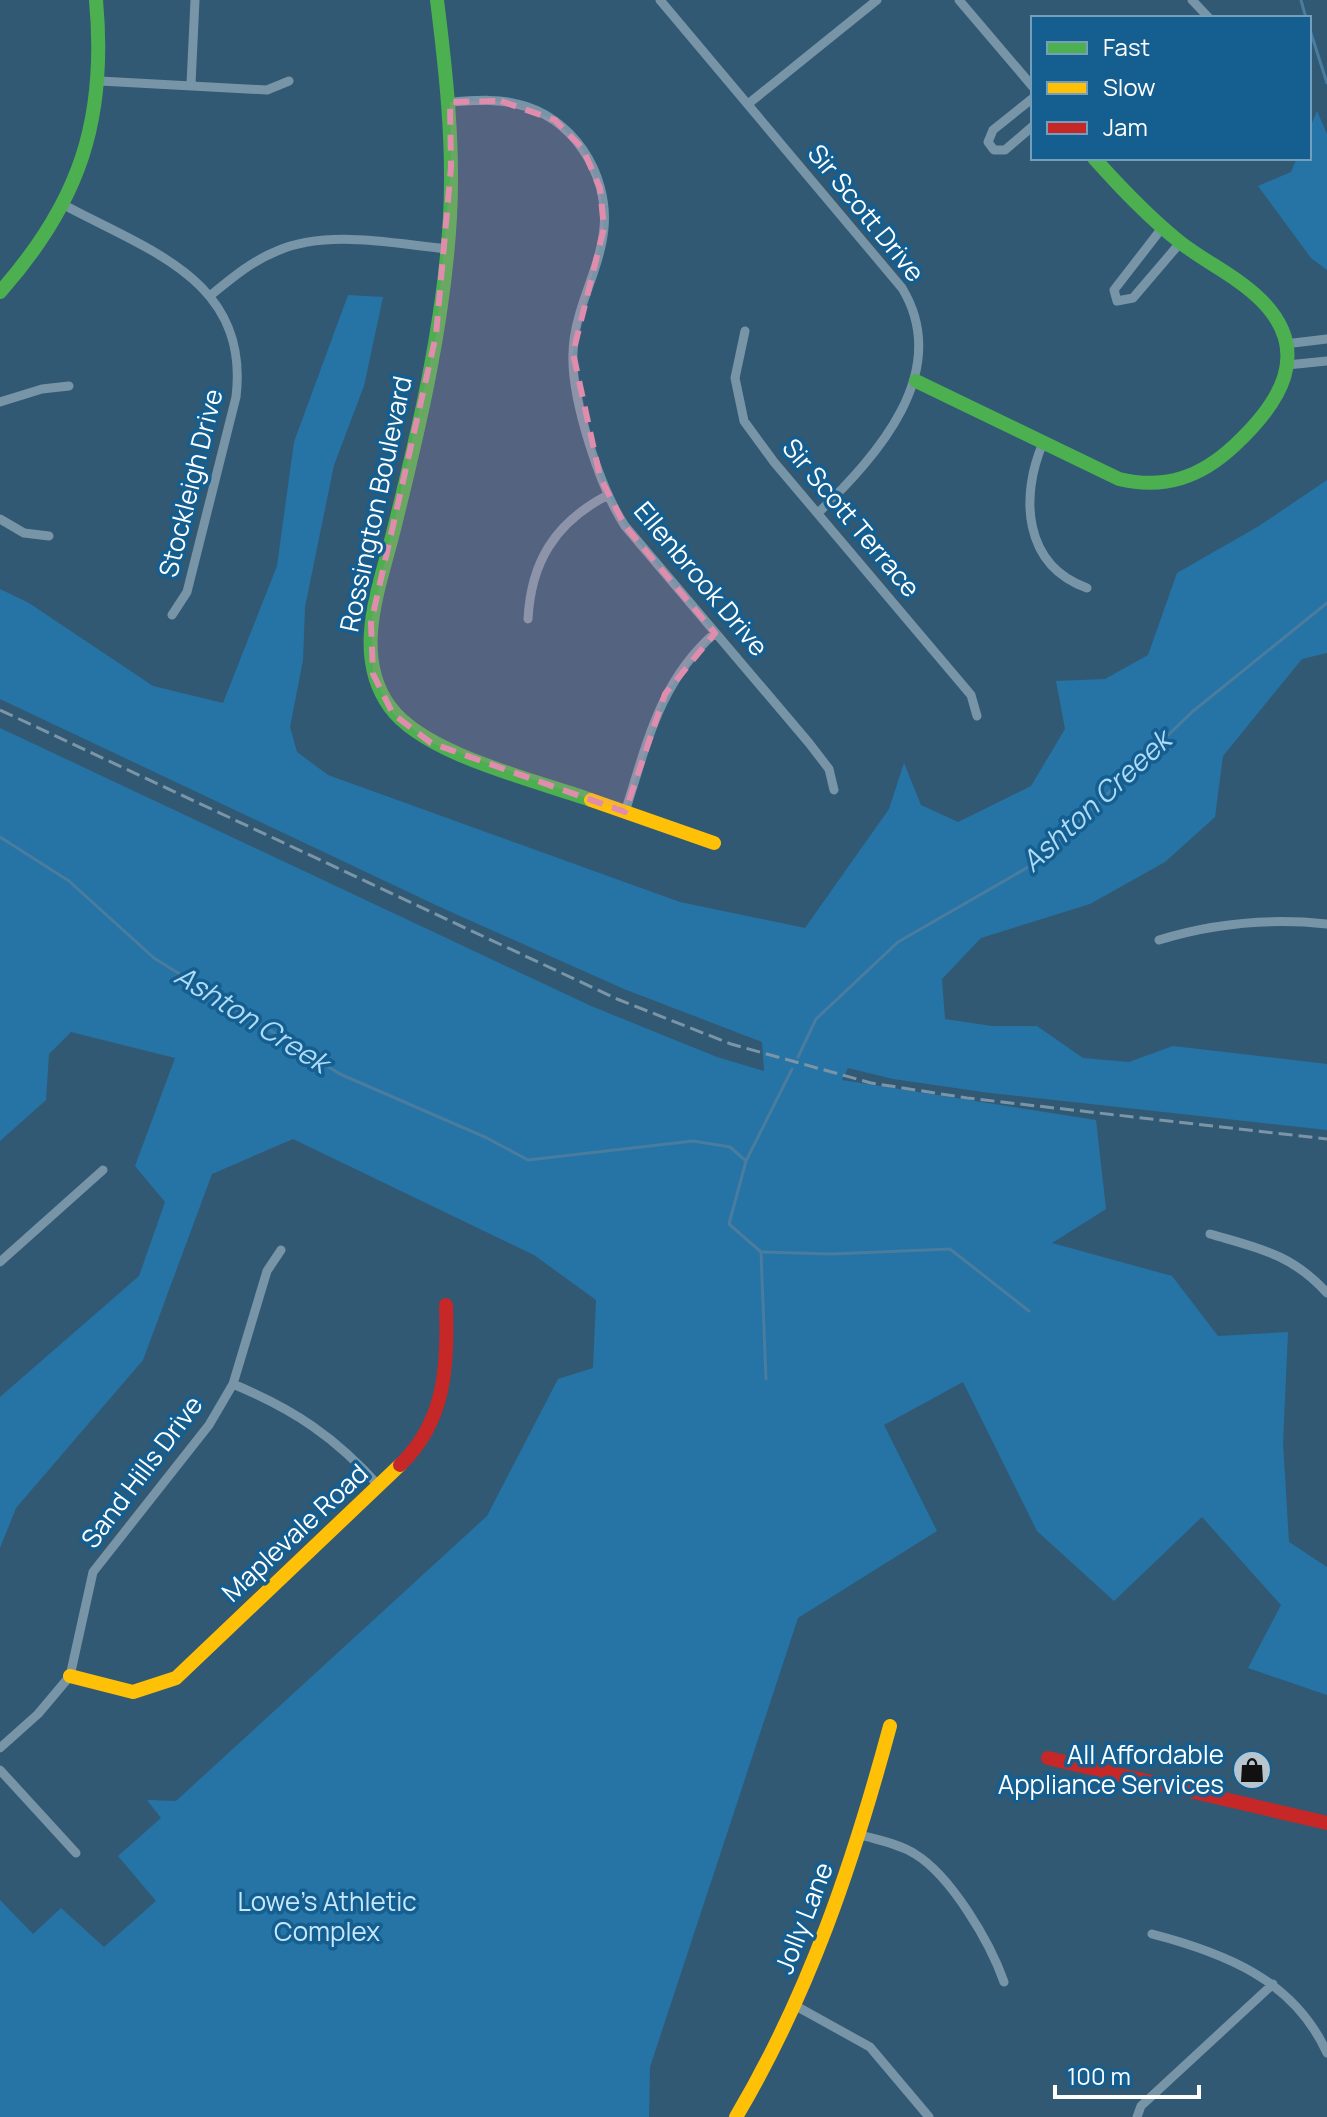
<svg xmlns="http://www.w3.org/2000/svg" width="1327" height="2117" font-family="Manrope,sans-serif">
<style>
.green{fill:#2674a5}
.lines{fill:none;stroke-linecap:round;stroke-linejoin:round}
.stream{stroke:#497c9f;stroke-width:3}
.street{stroke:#7895a7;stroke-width:9}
.fast{stroke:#4caf50;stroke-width:14}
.slow{stroke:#ffc107;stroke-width:14}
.jam{stroke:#c62828;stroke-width:14}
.rail{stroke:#7b95a7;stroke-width:3;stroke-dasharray:14 6;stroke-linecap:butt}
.marked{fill:#e08cad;fill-opacity:0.2;stroke:#e08cad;stroke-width:6;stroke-dasharray:16 10;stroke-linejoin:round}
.labels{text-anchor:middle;stroke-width:7;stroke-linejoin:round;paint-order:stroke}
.street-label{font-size:26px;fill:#fff;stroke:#155e90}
.poi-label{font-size:26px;fill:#fff;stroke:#155e90;text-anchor:end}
.park-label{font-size:26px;fill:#c7e8fc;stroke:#155e90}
.water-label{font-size:28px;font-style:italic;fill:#addbf8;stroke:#155e90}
</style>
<rect width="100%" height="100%" fill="#315974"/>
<path class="green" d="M1317 111 1327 134V270L1311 258 1258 186 1291 172 1297 158H1309V130Z
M348 295 383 297 364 386 334 465 305 607 303 660 290 727 297 752 328 775 680 902 805 928 889 809 904 763 921 805 958 822 1031 786 1065 729 1056 681 1105 679 1148 655 1177 573 1259 526 1327 480V653L1302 659 1223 756 1215 817 1165 862 1090 904 981 938 942 979 945 1019 992 1026H1037L1083 1058 1129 1062 1173 1046 1327 1064V1130L990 1093 893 1079 848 1068 842 1080 1096 1120 1106 1209 1052 1243 1172 1276 1218 1336 1288 1332 1283 1443 1289 1542 1327 1567V1695L1248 1668 1281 1605 1202 1517 1114 1601 1037 1531 963 1382 884 1425 937 1531 798 1618 650 2067 649 2117H0V1900L33 1934 61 1908 104 1947 156 1901 118 1856 161 1818 147 1800 176 1801 487 1516 558 1379 593 1368 596 1300 534 1255 293 1139 212 1174 143 1360 16 1508 0 1548V1397L139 1276 165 1202 135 1166 175 1058 71 1032 49 1054 46 1100 0 1141V728L591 1006 717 1057 764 1071 762 1042 624 989 440 907 0 699V589L29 603 153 686 223 703 277 566 294 442Z"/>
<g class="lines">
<path class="stream" d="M1301 0 1306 18
M1309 27 1327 83
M0 837 69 881 154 958 340 1074 487 1138 528 1160 693 1141 730 1147 746 1161
M798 1057 816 1019 898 942 1037 862 1192 712 1327 603
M763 1252 831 1254 950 1249 1029 1311
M766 1379 761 1252 729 1224 746 1161 792 1069"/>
<path class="street" d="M660 0 902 288C953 372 877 456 818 513
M959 0 1033 87
M1192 0 1209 18
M100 81 267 90 289 81
M191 84 195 0
M1033 98 993 130 988 142 994 150H1005L1033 126
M450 102C472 101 495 98 517 104 572 116 609 173 604 228 600 271 574 309 573 353 571 399 600 488 625 526L809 743 829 769 834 790
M748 104 877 0
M66 206C150 251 250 281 236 397L187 592 172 615
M1162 228 1114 290 1117 301 1133 298 1180 243
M211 295C232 278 252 261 277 251 328 229 394 244 448 249
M745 331 735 378 744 421 774 462 971 695 977 716
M1285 344 1327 339
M1287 365 1327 361
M0 402 42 389 69 386
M1043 443C1020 496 1023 565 1087 588
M0 519 24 533 49 536
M528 619C531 562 555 523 606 496
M625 812C647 744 659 682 715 633
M1159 940C1214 923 1269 918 1327 924
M1210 1234C1258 1248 1292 1254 1327 1293
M0 1262 103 1170
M233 1384C295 1410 335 1437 380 1487
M0 1748 38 1714 70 1676 93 1572 209 1425 233 1384 267 1271 281 1250
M0 1770 76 1853
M861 1835C878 1840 900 1844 915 1854 951 1876 990 1942 1004 1982
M1152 1934C1225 1953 1294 1980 1327 2053
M796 2006 870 2047 929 2117
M1137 2117 1141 2106 1273 1984"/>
<path class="fast" d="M437 0C446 72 454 145 450 217 444 324 419 429 393 533 379 589 352 655 390 707 425 755 535 780 591 800
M0 292C80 202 107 119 96 0
M916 381 1119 479C1165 490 1201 477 1235 445 1280 403 1313 352 1261 300 1238 277 1207 263 1181 243 1149 218 1121 188 1094 158"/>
<path class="slow" d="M591 800 714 843
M70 1676 133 1692 176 1678 400 1465
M736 2117C809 1994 853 1863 890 1726"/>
<path class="jam" d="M400 1465C446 1421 448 1365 446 1305
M1048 1758 1327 1823"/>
<path class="rail" d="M0 710 617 999 731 1044 871 1083 967 1098 1327 1139"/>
</g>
<path class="marked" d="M501 101 555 120 583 149 600 188 604 228 573 353 600 477 625 526 715 633 665 694 625 812 431 743 393 714 373 674 371 623 436 335 451 167 450 102Z"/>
<defs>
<g id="shop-disc" transform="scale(2)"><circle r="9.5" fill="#b7c5ce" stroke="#155e90"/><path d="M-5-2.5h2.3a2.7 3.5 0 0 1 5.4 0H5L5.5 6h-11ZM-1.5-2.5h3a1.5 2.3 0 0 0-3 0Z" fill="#111"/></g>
</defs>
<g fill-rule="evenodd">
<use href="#shop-disc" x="1252" y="1770"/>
</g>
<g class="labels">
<g class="street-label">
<text transform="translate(866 213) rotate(51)" y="9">Sir Scott Drive</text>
<text transform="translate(191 483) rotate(-76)" y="9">Stockleigh Drive</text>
<text transform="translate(376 504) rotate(-78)" y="9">Rossington Boulevard</text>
<text transform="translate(851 518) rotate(50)" y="9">Sir Scott Terrace</text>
<text transform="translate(701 579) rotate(50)" y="9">Ellenbrook Drive</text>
<text transform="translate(142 1472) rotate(-53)" y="9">Sand Hills Drive</text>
<text transform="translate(295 1533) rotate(-43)" y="9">Maplevale Road</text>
<text transform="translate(804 1918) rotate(-69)" y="9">Jolly Lane</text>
</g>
<g class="poi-label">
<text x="1224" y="1764">All Affordable<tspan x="1224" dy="30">Appliance Services</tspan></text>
</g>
<g class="park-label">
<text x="327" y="1911">Lowe's Athletic<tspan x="327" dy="30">Complex</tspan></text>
</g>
<g class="water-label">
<text transform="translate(1096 801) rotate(-43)" y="10">Ashton Creeek</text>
<text transform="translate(252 1019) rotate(32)" y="10">Ashton Creek</text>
</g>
</g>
<rect x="1031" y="16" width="280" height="144" fill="#155e90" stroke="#739ebc" stroke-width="2"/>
<rect x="1047" y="42" width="40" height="12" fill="#4caf50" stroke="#739ebc" stroke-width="2"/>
<text x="1103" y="56" font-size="24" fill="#ffffff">Fast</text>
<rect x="1047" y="82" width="40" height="12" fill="#ffc107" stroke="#739ebc" stroke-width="2"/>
<text x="1103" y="96" font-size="24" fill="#ffffff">Slow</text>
<rect x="1047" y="122" width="40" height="12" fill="#c62828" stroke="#739ebc" stroke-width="2"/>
<text x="1103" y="136" font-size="24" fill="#ffffff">Jam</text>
<path d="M1055 2085v12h144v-12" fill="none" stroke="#ffffff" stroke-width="4"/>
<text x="1067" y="2085" font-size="24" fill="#ffffff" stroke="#155e90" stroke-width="6" paint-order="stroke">100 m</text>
</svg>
